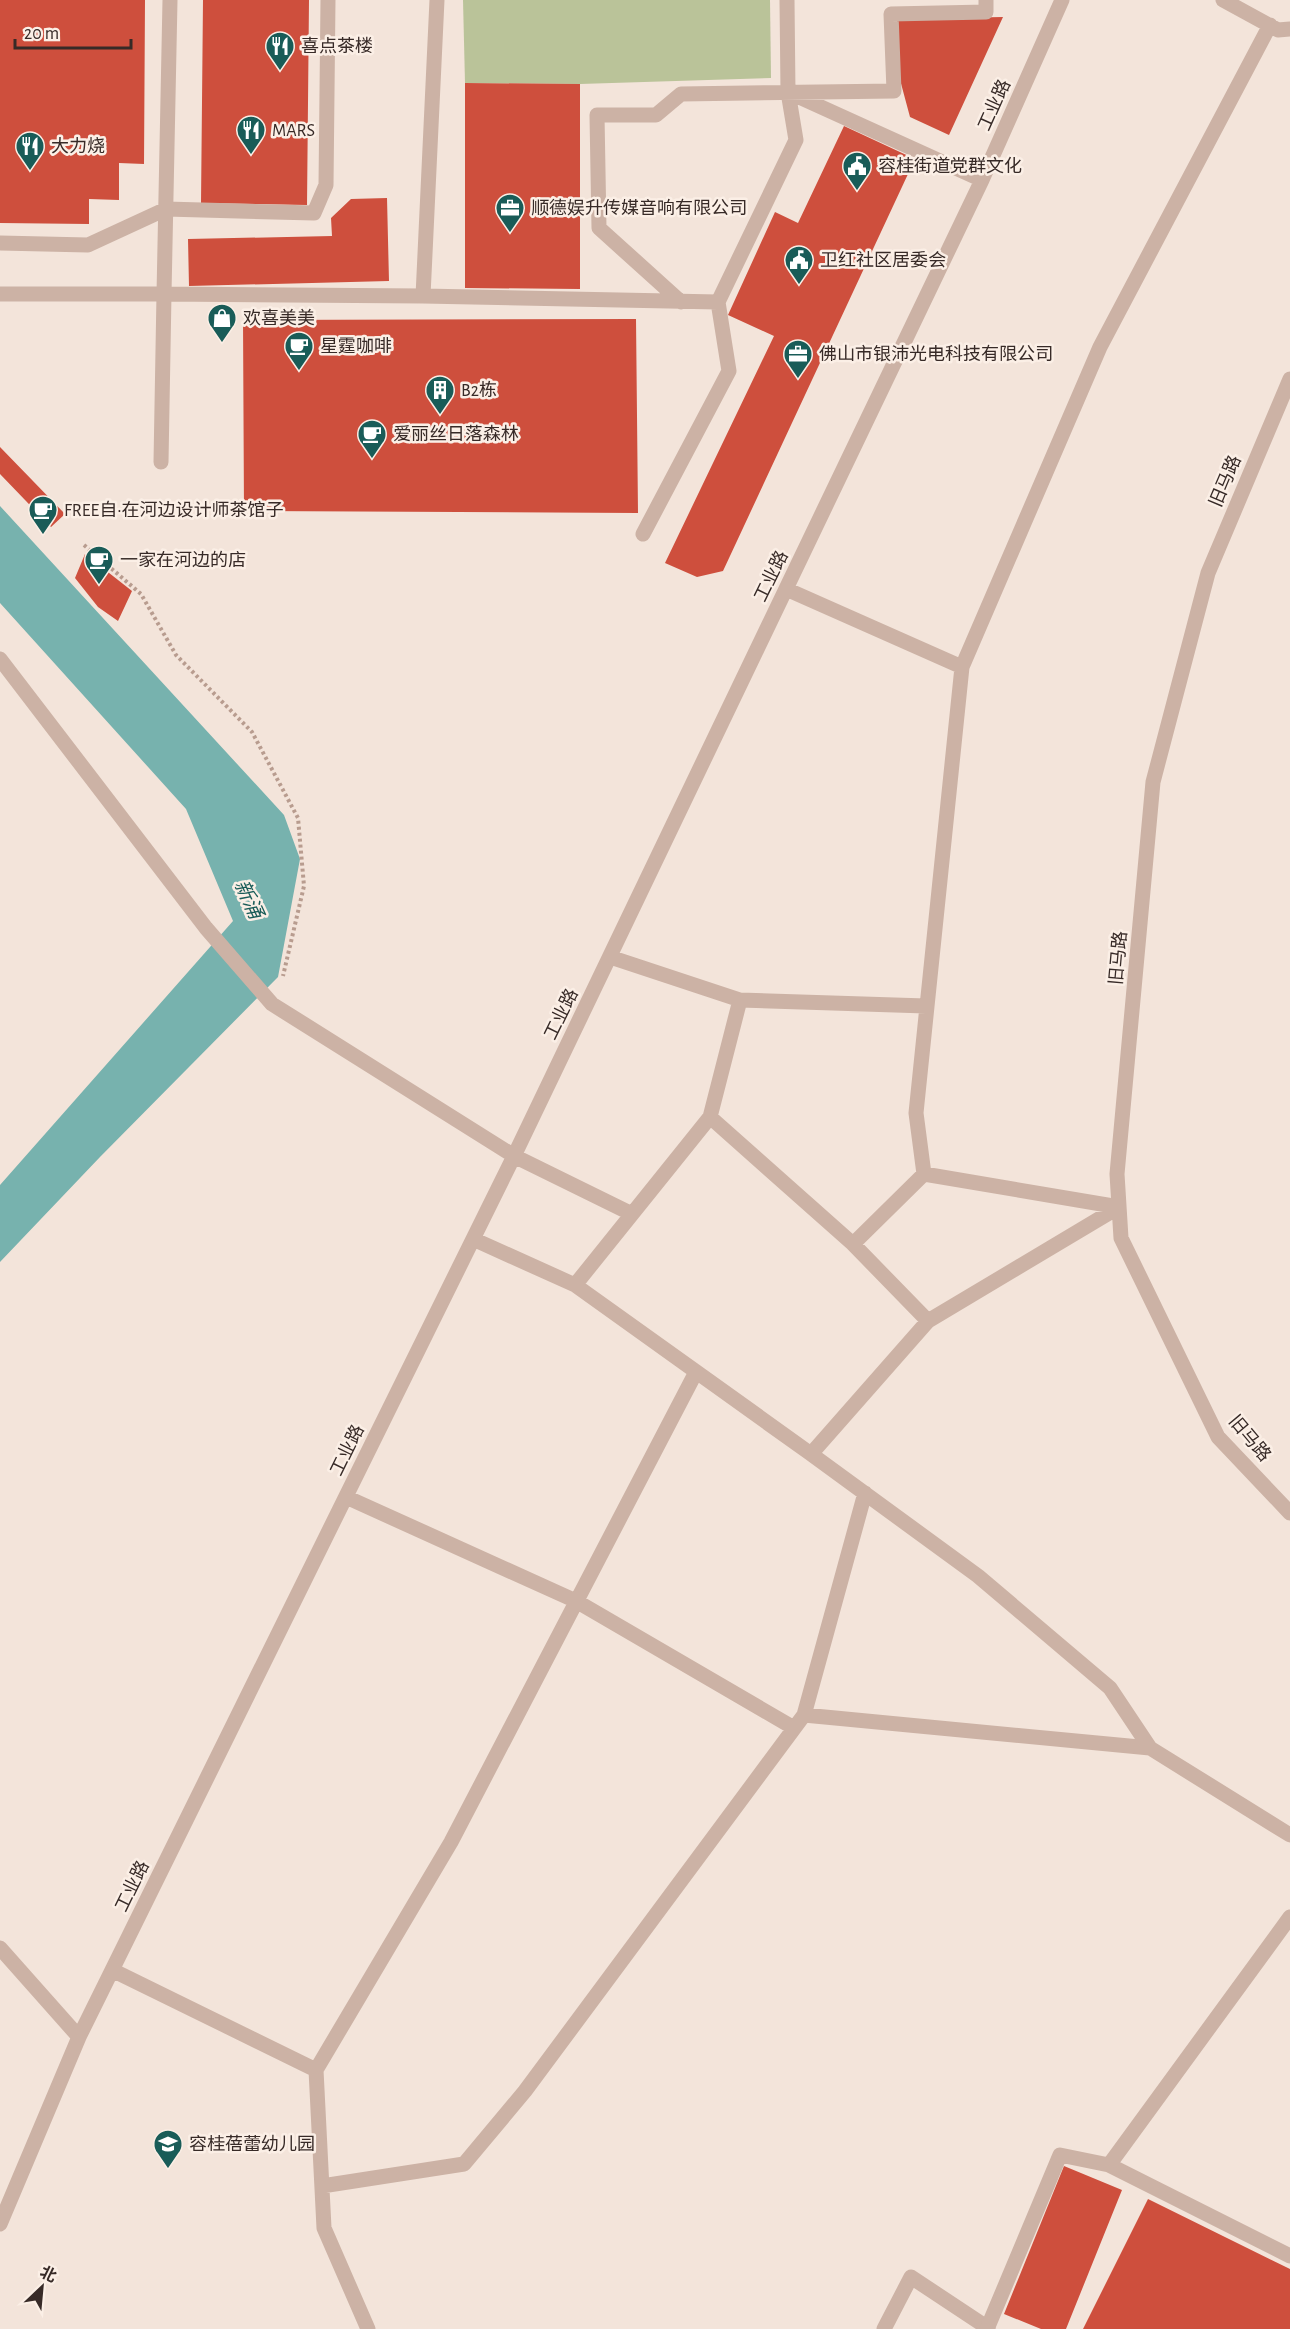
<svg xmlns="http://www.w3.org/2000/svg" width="1290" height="2329" font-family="'Alegreya Sans','Noto Sans SC',sans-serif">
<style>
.green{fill:#bac399}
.water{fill:#77b2ae}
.building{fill:#ce4f3d}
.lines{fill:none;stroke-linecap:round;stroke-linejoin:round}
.path{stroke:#b89c8f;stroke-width:4;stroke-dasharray:3 3;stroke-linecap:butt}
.lane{stroke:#ccb2a5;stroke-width:15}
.street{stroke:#ccb2a5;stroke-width:15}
.labels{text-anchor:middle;stroke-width:5;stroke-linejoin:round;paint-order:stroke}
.poi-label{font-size:18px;fill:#372a27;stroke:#fbefe6;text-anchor:start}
.street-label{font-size:18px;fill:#372a27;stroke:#fbefe6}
.water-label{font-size:20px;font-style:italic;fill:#195c58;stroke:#fbefe6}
</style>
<rect width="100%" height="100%" fill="#f3e4da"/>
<path class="green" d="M463 0H770L771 78 580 84 465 83Z"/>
<path class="water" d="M0 506 284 815 300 859 278 977 100 1157 0 1262V1185L233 921 186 809 0 603Z"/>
<path class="building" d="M0 0H145L144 164 119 163V200L89 199V224L0 223Z
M203 0H309L307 205 201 203Z
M1003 17 949 135 910 117 899 76 897 19Z
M465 83 580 84V289L465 288Z
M844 126 915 159 723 571 697 577 665 563 774 336 728 315 775 212 798 223Z
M387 198 389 281 189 286 188 239 332 236 331 218 351 199Z
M636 319 638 513 244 511 243 320Z
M0 447 65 514 51 527 0 474Z
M85 554 132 591 118 621 98 607 75 578Z
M1064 2166 1122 2190 1066 2329H1041L1004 2314Z
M1148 2199 1290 2269V2329H1083Z"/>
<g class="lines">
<path class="path" d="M84 545 141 594 176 655 252 732 298 818 304 886 283 976"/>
<path class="lane" d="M884 2329 911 2277 988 2328"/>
<path class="street" d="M170 0 164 294 423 296 437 0
M787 0 788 92 982 180
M1223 0 1278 30 1290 29
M0 243 88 245 166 209 314 213 326 185 328 0
M0 294H164L161 462
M423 296 718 302 796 140 788 92
M681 302 599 228 597 115H656L681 94 894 91 891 14 986 12V0
M1290 379 1208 573 1153 782 1117 1174 1121 1238 1218 1437 1290 1513
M643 534 729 371 718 302
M786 589 962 667
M0 659 206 928 272 1004 514 1156 632 1214
M610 957 740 1000 926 1006
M740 1000 710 1117 853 1244 924 1174
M1119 1207 924 1174 916 1113 962 667 1100 347 1270 25
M473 1239 575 1285 710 1117
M853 1244 928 1321 1119 1207
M575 1285 811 1454 928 1321
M811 1454 978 1576 1110 1688 1150 1748 1290 1835
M346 1497 576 1601 794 1728
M804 1715 1150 1748
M0 1948 79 2037 0 2224
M112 1970 316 2070
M79 2037 514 1156 982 180 1062 0
M1109 2165 1290 1917
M322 2186 464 2164 525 2091 804 1715 865 1493
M368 2329 324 2228 316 2070 451 1842 696 1372
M987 2329 1060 2155 1109 2165 1290 2256"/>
</g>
<defs>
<g id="restaurant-pin" transform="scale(1.5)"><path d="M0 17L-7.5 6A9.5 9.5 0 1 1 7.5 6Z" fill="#195c58" stroke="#fbefe6"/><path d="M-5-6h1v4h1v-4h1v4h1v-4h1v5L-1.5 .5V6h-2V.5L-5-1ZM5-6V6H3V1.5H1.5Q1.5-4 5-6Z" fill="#fff"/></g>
<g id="civic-pin" transform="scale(1.5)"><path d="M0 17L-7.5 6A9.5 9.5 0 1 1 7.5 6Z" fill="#195c58" stroke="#fbefe6"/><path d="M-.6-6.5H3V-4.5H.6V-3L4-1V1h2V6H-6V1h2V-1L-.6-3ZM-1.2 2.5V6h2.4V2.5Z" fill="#fff"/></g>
<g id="office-pin" transform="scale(1.5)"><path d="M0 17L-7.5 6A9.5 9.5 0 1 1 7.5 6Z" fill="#195c58" stroke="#fbefe6"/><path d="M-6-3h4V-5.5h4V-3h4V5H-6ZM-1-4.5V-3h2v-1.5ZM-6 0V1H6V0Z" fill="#fff"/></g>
<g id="shop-pin" transform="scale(1.5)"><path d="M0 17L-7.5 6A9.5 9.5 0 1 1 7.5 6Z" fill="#195c58" stroke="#fbefe6"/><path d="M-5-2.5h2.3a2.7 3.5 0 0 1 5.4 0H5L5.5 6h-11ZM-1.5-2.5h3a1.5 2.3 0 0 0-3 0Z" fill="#fff"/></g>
<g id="cafe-pin" transform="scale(1.5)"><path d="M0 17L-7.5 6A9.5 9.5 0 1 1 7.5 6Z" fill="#195c58" stroke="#fbefe6"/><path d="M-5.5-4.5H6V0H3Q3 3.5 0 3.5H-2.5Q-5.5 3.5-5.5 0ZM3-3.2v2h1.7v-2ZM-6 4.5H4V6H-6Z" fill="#fff"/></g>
<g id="building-pin" transform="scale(1.5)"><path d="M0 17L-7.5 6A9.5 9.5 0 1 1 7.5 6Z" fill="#195c58" stroke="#fbefe6"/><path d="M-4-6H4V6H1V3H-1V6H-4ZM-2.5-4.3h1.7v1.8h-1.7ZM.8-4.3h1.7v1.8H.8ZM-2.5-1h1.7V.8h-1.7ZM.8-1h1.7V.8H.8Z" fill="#fff"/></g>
<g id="school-pin" transform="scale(1.5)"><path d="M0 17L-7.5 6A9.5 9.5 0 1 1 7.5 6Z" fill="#195c58" stroke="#fbefe6"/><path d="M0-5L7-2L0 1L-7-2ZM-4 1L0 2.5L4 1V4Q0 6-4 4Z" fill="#fff"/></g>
</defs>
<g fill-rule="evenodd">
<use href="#restaurant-pin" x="280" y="46"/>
<use href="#restaurant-pin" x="251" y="130"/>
<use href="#restaurant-pin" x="30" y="146"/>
<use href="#civic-pin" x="857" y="166"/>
<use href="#office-pin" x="510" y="208"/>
<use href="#civic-pin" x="799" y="260"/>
<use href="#shop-pin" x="222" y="318"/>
<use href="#cafe-pin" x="299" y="346"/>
<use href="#office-pin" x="798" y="354"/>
<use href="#building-pin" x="440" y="390"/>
<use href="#cafe-pin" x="372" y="434"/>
<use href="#cafe-pin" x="43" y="510"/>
<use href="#cafe-pin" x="99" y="560"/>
<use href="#school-pin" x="168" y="2144"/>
</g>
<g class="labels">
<g class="poi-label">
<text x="301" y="52">喜点茶楼</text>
<text x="272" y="136">MARS</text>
<text x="51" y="152">大力烧</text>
<text x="878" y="172">容桂街道党群文化</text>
<text x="531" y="214">顺德娱升传媒音响有限公司</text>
<text x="820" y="266">卫红社区居委会</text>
<text x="243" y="324">欢喜美美</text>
<text x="320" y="352">星霆咖啡</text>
<text x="819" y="360">佛山市银沛光电科技有限公司</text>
<text x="461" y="396">B2栋</text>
<text x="393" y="440">爱丽丝日落森林</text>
<text x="64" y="516">FREE自•在河边设计师茶馆子</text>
<text x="120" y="566">一家在河边的店</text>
<text x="189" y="2150">容桂蓓蕾幼儿园</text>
</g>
<g class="street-label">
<text transform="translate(994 105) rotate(-66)" y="6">工业路</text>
<text transform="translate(1225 481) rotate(-67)" y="6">旧马路</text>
<text transform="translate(771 576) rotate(-64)" y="6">工业路</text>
<text transform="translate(1118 958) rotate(-85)" y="6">旧马路</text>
<text transform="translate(561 1014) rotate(-64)" y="6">工业路</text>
<text transform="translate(1250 1438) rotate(50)" y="6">旧马路</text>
<text transform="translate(347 1450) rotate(-64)" y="6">工业路</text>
<text transform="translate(132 1886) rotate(-64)" y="6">工业路</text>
</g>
<g class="water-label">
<text transform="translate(249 899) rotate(65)" y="7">新涌</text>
</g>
</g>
<g transform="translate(42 2287) rotate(26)" stroke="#fbefe6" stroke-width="4.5" paint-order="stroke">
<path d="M0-4.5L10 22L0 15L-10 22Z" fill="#372a27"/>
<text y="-9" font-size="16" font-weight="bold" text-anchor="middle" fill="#372a27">北</text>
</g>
<path d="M15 39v9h116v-9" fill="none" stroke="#372a27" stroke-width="3"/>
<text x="24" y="39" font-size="18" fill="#372a27" stroke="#fbefe6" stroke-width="4.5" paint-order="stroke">20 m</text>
</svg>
